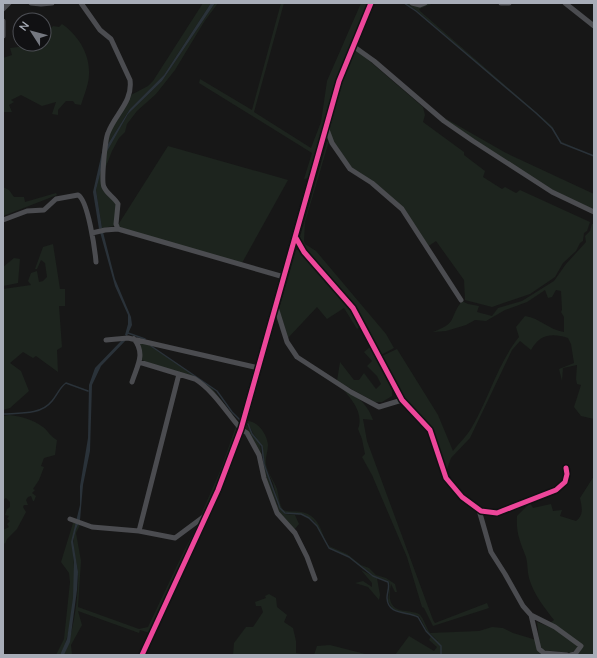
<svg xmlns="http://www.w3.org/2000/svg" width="597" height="658" font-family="'Nunito Sans',sans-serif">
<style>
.green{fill:#1d241e}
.water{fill:#2a3239}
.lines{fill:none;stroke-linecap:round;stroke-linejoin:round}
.stream{stroke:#2a3239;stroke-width:1.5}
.street{stroke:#4b4c50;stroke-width:5}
.secondary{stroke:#4a4a4e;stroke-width:7}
.cycleway-casing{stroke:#111113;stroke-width:8}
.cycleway{stroke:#ed469a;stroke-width:5}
</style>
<rect width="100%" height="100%" fill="#171717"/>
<path class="green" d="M203 3H211L164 75 130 109 108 144 109 133 131 95 148 86 153 81Z
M215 3H218L204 22 175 70 156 94 137 111 127 124 125 132 119 138 112 151 103 174 107 151 128 114 162 81Z
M281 3H284L254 112 311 148 321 122 327 81 361 3H368L343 63 309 178 304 179 312 153 199 83 200 79 252 110Z
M405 3H434L419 9 420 11 552 126 560 141 594 156 561 142 552 127 536 113 416 10Z
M62 24C78 35 90 54 89 74 89 84 84 95 81 105L75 104 73 101H66L58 110V115L52 114 56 102 42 106 21 95 11 100 14 102 9 105 12 112H3V58L12 55 10 48C22 47 32 44 44 44V30L50 29 53 26 59 27Z
M354 51 359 52 423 107 425 115 423 122 464 152V155L485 171 483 177 502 189 505 187 516 193 520 190 590 222 587 231 584 233 583 241 580 243 576 251 563 263 555 277 530 294 492 307 465 300 464 280 436 241 427 247 408 215 353 170 333 141 328 128 344 72Z
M436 113 506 153 594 194V210L551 189 500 157Z
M329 141 305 222 304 241 305 244 316 251 386 334 394 348 379 356 354 307 305 251 300 237 327 142Z
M168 146 288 180 242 263 124 230 118 225Z
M103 160C99 182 99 189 117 204L114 226 102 228 96 190Z
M3 187 9 190 14 197H24L25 202 56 193 57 195 3 216Z
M592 224H594V419L581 416 574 407 581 385 577 384 576 379 577 365 563 368 562 381 559 369 574 363 571 344 568 338C552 333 540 334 531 350L520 341 512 350 470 438 451 458 446 472 433 434 406 401 380 357 397 349 438 415 453 451C459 443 467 436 472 427 489 398 498 363 519 337L516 327 525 316C540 318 549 330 564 332V317L561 312 562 310 561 291 556 290 552 297 548 298 545 290 527 302 505 310 486 321 475 320 466 325 446 331 433 332C459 322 448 319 462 301L468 304 479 306 477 312 492 316 498 308 522 301 554 281 566 264 586 242 585 236 590 231Z
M53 244 60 289H65V306H59L62 347 57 350 58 372 36 356 33 358 23 352 10 363 21 371 29 391 10 408 3 410V289L31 285 28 281 31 273 37 271 39 282 43 281 47 277 45 263 41 260 37 269H35L43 247Z
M296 250H300L345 302 360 326 357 329 344 308 327 319 317 307 288 338 279 309Z
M14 258 20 259 18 283 3 286V267Z
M139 342 148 344 212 388 239 423 205 385 142 360V351Z
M370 347 392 390V396L382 402H375L337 381 340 362 354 380H359L364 373 376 389 381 384 377 376 367 366 372 361 364 352Z
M342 388C358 398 366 401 373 420L363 419 367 441 433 620 435 623 487 603 489 608 433 626 424 608 422 607 407 557 372 475 362 457 365 454 362 439 358 429C364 413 352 400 342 388Z
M10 415C22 417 32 419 43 427 48 431 51 437 57 440L55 455 44 458 41 466 44 467 39 480 33 489 35 490 32 493 36 496 34 501H33L31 496 28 497 26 500 28 505H24L23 507 26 512 17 529 7 539 5 544 3 542V530L9 527 7 524 10 521 7 519 9 516 5 515 7 509 10 507V502L6 498 3 500V416Z
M247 421C258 421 267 434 268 445 268 452 265 457 266 464 267 472 274 481 277 489 279 497 279 503 283 510 290 513 298 510 305 513 321 518 321 535 329 546L347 554 361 565 369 568 376 575 386 578 395 584 397 592H395L391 584C388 598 389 610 406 611 411 612 415 612 419 614 424 618 426 628 430 633L479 631 492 627 503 628 513 633 533 639 536 640 537 647 552 655H395L409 636 434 651 437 647 429 640 431 636 438 641 427 631 419 616 399 612 392 608 388 601 390 584 388 581 374 576 349 557 329 547 314 521 305 515 289 514 283 511 278 503 273 483 264 463 262 446 253 433Z
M246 424 260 443 263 464 272 484 277 504 285 514 295 515 299 524 294 530 278 512 265 474 261 454 244 430Z
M236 426 237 427C229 458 216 487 202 515L200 517 221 469Z
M594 476V655H575L582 648 550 623 554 620C544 607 534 595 529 578 527 571 528 564 526 557 520 541 516 534 517 516L530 503 533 508 551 504 553 511 562 510 560 516 576 521C584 515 582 508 580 498Z
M73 523H76C71 539 74 552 74 568 75 591 72 636 60 655H56L64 639 70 582 69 573 61 562Z
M199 523 150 633 140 630 139 633 78 611 82 625 71 645 72 655H64C73 636 79 594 78 573 76 555 69 541 78 524L80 525 76 533 81 561 78 607 139 629 148 627 184 551Z
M361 570 377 578 380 595 379 600 368 587 355 583 363 581 372 587V583Z
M269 594 276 598 277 607 287 615 284 622 293 628 296 641V653L308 655H233L234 643 246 627H253L263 612 261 606H256L255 602 266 598 265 596Z
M537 622 555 629 579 647 571 653 543 650 540 646Z
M330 645 369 655H314L317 646Z"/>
<path class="water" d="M211 3H215L162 81 128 114 105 155 96 190 102 228 99 229 93 192 103 148 108 144 130 109 164 75Z
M100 232H103L115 279 131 317 132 325 127 336 125 335 128 324V315L115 286Z
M123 339H127L101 366 92 385 90 451 83 485 80 520 76 529 73 541 78 572 77 590 70 642 64 655H60L67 639 73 598 74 562 71 542 80 505V486L88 438 89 385 95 368Z"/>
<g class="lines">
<path class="stream" d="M404 3 416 11 536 113 552 128 561 143 594 156
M128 333 145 339
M151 346 217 391 232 412 240 420
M3 414C20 413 41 415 52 401 57 395 60 387 66 383L88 391
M248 424 252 434 262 446 264 464 280 508 285 513 301 514 309 518 317 526 329 548 349 557 373 576 388 582C390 587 387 592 387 598 388 616 408 611 418 617L426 631 441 646V655"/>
<path class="street" d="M31 3 41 4 52 3
M81 3 100 30 111 39 130 80C133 102 115 114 108 133 105 140 101 182 104 187 107 194 114 197 118 204L116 224 118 229 284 277
M412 3 420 5 425 3
M501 3H509
M565 3 594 26
M3 9 9 3
M3 21V36
M353 46 374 61 444 121 473 141 552 192 594 212
M326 127 332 143 350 169 372 183 402 209 461 300
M3 220 27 211 44 210 56 199 78 195C88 200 95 250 96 262
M92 233 105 230 118 229
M296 238 304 252 353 308 402 400 430 430 446 478 462 497 481 511 497 513 556 490 565 482 567 474 566 468
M276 307 287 342 297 357 351 392 379 407 402 400
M106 340 128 338 259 368
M139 362 195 379C214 391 226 412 241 429L247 433 259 455 264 478 277 513 295 533 307 557 315 579
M132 382C137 366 146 354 134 339
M479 510 491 552 505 574 523 606 531 615 555 627 581 646 575 654 571 655
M70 519 92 527 139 531 175 538 206 515
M139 531 179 374
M531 615 539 649 544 653 567 655"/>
<path class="secondary" d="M142 655 218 490 241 429 339 81 371 3"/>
<g class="cycleway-casing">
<path id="cycleway" d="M296 238 304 252 353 308 402 400 430 430 446 478 462 497 481 511 497 513 556 490 565 482 567 474 566 468
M142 655 218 490 241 429 339 81 371 3"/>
</g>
<use href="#cycleway" class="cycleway"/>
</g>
<rect width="597" height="658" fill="none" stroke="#a8adb8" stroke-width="8"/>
<g transform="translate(32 32) rotate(306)"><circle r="19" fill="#111113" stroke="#4d4f55"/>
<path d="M0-3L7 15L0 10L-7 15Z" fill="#757880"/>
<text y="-6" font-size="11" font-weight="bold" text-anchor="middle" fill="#a8adb8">N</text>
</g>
</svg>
